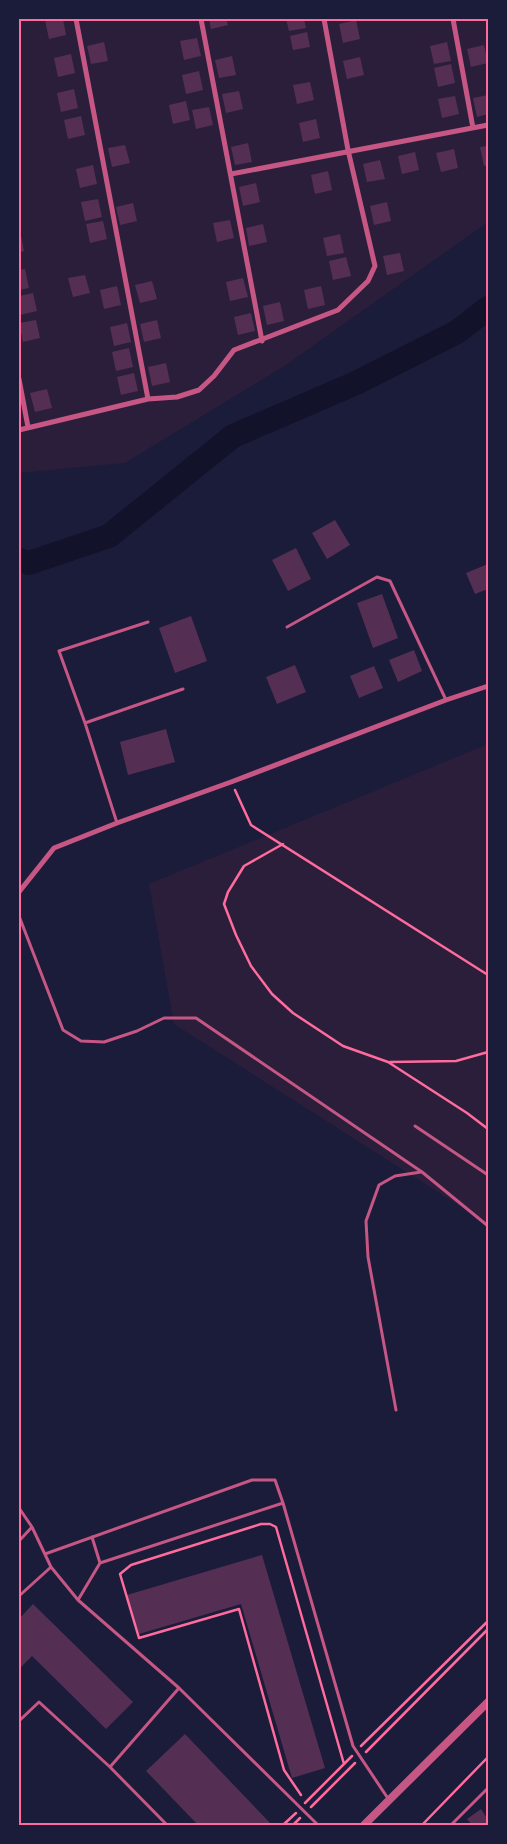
<svg xmlns="http://www.w3.org/2000/svg" width="507" height="1844" font-family="'Source Sans 3',sans-serif">
<style>
.green{fill:#2a1e3b}
.lines{fill:none;stroke-linecap:round;stroke-linejoin:round}
.river{stroke:#12122b;stroke-width:24}
.building{fill:#542f53}
.path{stroke:#ff6b9d;stroke-width:2.5}
.service{stroke:#c65784;stroke-width:3}
.minor{stroke:#c65784;stroke-width:5}
.tertiary{stroke:#c65784;stroke-width:8}
.neatline{fill:none;stroke:#ff6b9d;stroke-width:2}
</style>
<rect width="100%" height="100%" fill="#1b1b3a"/>
<path class="green" d="M19 19H488V222L286 365 125 463 19 473Z
M488 744V1224L174 1024 149 884Z"/>
<g class="lines">
<path class="river" d="M19 560 29 563 109 536 233 436 356 383 457 332 488 308"/>
</g>
<path class="building" d="M52 19H63L66 35 49 39 45 20Z
M209 19H226L228 25 211 29Z
M286 19H304L306 28 289 31Z
M356 20 360 39 343 43 339 24Z
M307 32 310 47 293 50 290 36Z
M197 38 201 56 184 60 180 41Z
M104 42 108 61 91 64 87 46Z
M447 42 451 61 434 64 430 46Z
M484 45 488 63 471 67 467 49Z
M71 54 75 73 58 77 54 58Z
M232 56 236 75 219 78 215 60Z
M360 57 364 75 347 79 343 61Z
M451 64 455 83 438 87 434 68Z
M199 71 203 90 186 94 182 75Z
M310 82 314 100 297 104 293 85Z
M74 89 78 108 61 112 57 93Z
M239 91 243 109 226 113 222 94Z
M488 95V114L477 117 473 98Z
M455 96 459 114 442 118 438 99Z
M186 101 190 120 173 124 169 105Z
M209 107 213 125 196 129 192 110Z
M81 116 85 135 68 139 64 120Z
M316 119 320 138 303 142 299 123Z
M248 143 252 162 235 165 231 147Z
M125 145 130 163 112 167 108 148Z
M488 146V165L484 166 480 147Z
M454 149 458 168 441 172 436 153Z
M415 152 419 170 402 174 398 156Z
M380 160 385 179 367 182 363 164Z
M93 165 97 184 80 188 76 169Z
M328 171 332 190 315 194 311 175Z
M256 183 260 202 243 206 239 187Z
M98 199 102 217 85 221 81 202Z
M387 202 391 221 374 225 370 206Z
M133 203 137 221 120 225 116 207Z
M230 220 234 238 217 242 213 223Z
M103 221 107 239 90 243 86 224Z
M263 224 267 242 249 246 246 228Z
M20 230 24 251 19 253V231Z
M340 234 344 253 327 256 323 238Z
M400 253 404 271 387 275 383 256Z
M346 257 351 276 333 280 329 261Z
M25 269 29 288 19 290V270Z
M85 275 90 293 73 297 68 278Z
M243 278 248 297 230 301 226 282Z
M152 281 157 299 140 303 135 285Z
M117 286 121 305 104 309 100 290Z
M321 286 325 305 308 309 304 290Z
M33 293 37 311 20 315 19 296Z
M280 302 284 321 267 325 263 306Z
M251 313 255 331 238 335 234 317Z
M36 320 40 338 23 342 19 323Z
M157 320 161 338 144 342 140 324Z
M127 323 131 342 114 346 110 327Z
M129 348 133 367 116 371 112 352Z
M166 363 170 382 152 386 148 367Z
M134 373 138 391 121 395 117 377Z
M47 389 52 408 35 412 30 393Z
M335 520 350 545 327 559 312 533Z
M296 548 311 579 288 591 272 560Z
M488 564V589L475 594 466 573Z
M382 594 398 638 373 648 357 603Z
M191 616 207 661 175 673 159 628Z
M414 650 422 671 398 682 389 660Z
M295 665 306 692 277 704 266 677Z
M374 666 383 688 359 698 350 676Z
M166 729 175 762 128 775 120 742Z
M262 1555 325 1768 292 1778 241 1604 139 1634 127 1595Z
M33 1604 133 1702 106 1729 32 1656 19 1669V1619Z
M185 1734 272 1825H198L146 1771Z
M481 1809 488 1820V1825H472L467 1819Z"/>
<g class="lines">
<path class="path" d="M235 790 251 825 488 975
M283 844 244 866 228 892 224 904 236 935 251 966 272 994 293 1013 343 1046 388 1062 467 1113 488 1129
M390 1062 456 1061 488 1052
M361 1746 488 1621
M366 1752 488 1629
M301 1795 284 1770 239 1609 139 1638 120 1574 131 1565 261 1524H270L276 1527 344 1764
M305 1803 352 1756
M311 1807 355 1763
M283 1825 296 1813
M293 1825 300 1818
M422 1825 488 1757"/>
<path class="service" d="M287 627 377 577 390 581 446 700
M85 723 183 689
M117 823 85 723 59 651 148 622
M19 916 63 1030 81 1041 104 1042 137 1031 164 1018H196L422 1172 488 1226
M415 1126 488 1175
M396 1410 368 1257 366 1221 379 1185 395 1176 421 1172
M19 1508 32 1527 51 1567
M92 1537 100 1563
M19 1541 32 1527
M45 1554 252 1480H275L283 1503
M19 1596 51 1567 78 1600 179 1688 318 1825
M78 1600 100 1563 283 1503 353 1746 389 1800
M19 1721 39 1702 110 1767
M167 1825 110 1767 179 1688
M451 1825 488 1788"/>
<path class="minor" d="M76 19 148 399
M201 19 262 341
M453 19 473 128
M231 174 488 125
M19 379 28 427
M19 430 148 399 177 397 199 390 214 376 234 350 338 310 368 281 375 266 348 150 324 19
M19 892 54 848 117 823 231 782 446 700 488 686"/>
<path class="tertiary" d="M364 1825 488 1702"/>
</g>
<rect width="507" height="1844" fill="none" stroke="#1b1b3a" stroke-width="40"/>
<rect x="20" y="20" width="467" height="1804" class="neatline"/>
</svg>
